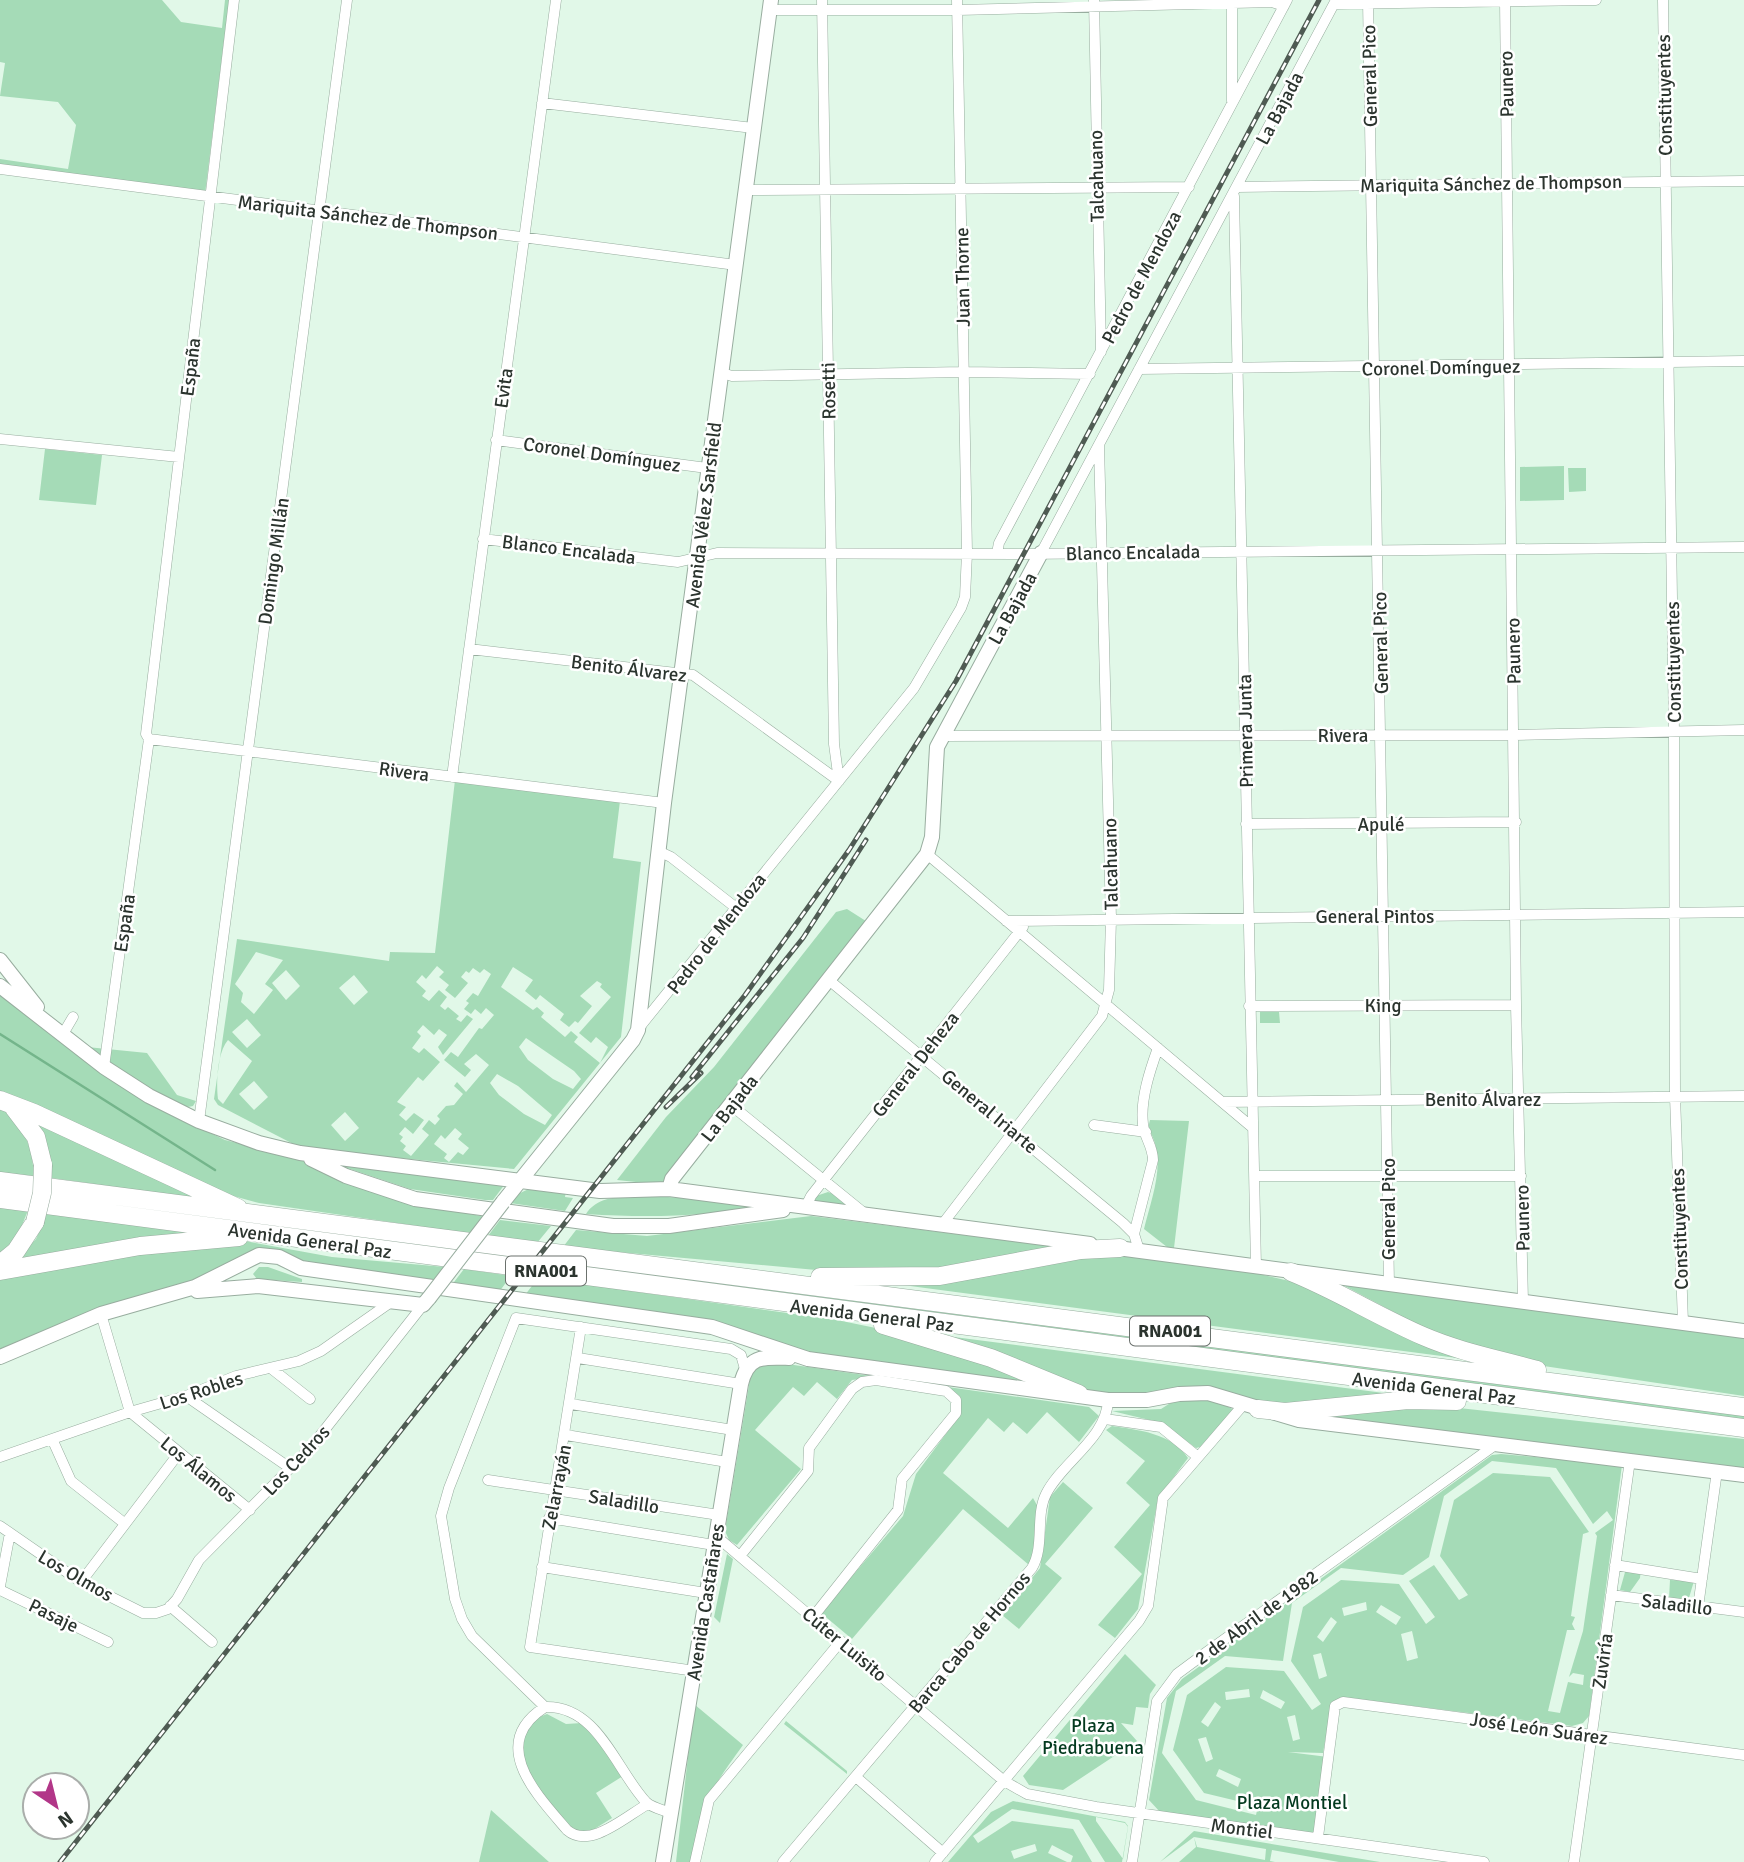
<svg xmlns="http://www.w3.org/2000/svg" width="1744" height="1862" font-family="Signika,sans-serif">
<style>
.green{fill:#a5dbb7;fill-rule:evenodd}
.lines{fill:none;stroke-linecap:round;stroke-linejoin:round}
.stream{stroke:#74b58b;stroke-width:2.5}
.street-casing{stroke:#98ad9f;stroke-width:11}
.secondary-casing{stroke:#98ad9f;stroke-width:16}
.highway-casing{stroke:#98ad9f;stroke-width:19}
.street{stroke:#fff;stroke-width:10}
.secondary{stroke:#fff;stroke-width:14}
.highway{stroke:#fff;stroke-width:18}
.rail-casing{stroke:#4f5b53;stroke-width:5}
.rail{stroke:#fff;stroke-width:2.5;stroke-dasharray:8;stroke-linecap:butt}
.secondary-bridge-casing{stroke:#98ad9f;stroke-width:16;stroke-linecap:butt}
.highway-bridge-casing{stroke:#98ad9f;stroke-width:19;stroke-linecap:butt}
.secondary-bridge{stroke:#fff;stroke-width:14}
.highway-bridge{stroke:#fff;stroke-width:18}
.labels{text-anchor:middle;stroke-width:5;stroke-linejoin:round;paint-order:stroke}
.shield{fill:#fff;stroke:#6b716d;stroke-width:2}
.shield-label{font-size:18px;font-weight:bold;fill:#2b342e}
.street-label{font-size:19px;fill:#2b342e;stroke:#fff}
.park-label{font-size:19px;fill:#033a1f;stroke:#fff}
</style>
<rect width="100%" height="100%" fill="#e1f8e8"/>
<path class="green" d="M0 0H162L181 22 222 28 225 0H229L205 194 0 165V159L68 169 76 125 58 102 0 96 5 63 0 62Z
M45 449 102 455 96 505 39 500Z
M1564 466V500L1520 501V467Z
M1568 468H1586V491L1569 492Z
M455 780 620 801 613 858 641 862 621 1037 514 1169 303 1149 218 1105 214 1099 237 939 389 961 390 952 435 953ZM256 952 283 960 265 984 273 990 254 1014 241 1002 243 993 235 984ZM437 966 444 972 439 977 449 985 445 990 455 998 468 983 461 977 466 971 469 973 473 968 480 973 484 969 491 974 478 996 473 993 466 1001 469 1003 464 1009 471 1014 475 1009 481 1014 486 1008 494 1015 482 1029 479 1028 458 1057 451 1052 444 1060 465 1077 471 1070 464 1064 476 1054 489 1065 466 1092 457 1082 454 1086 463 1094 454 1105 446 1106 437 1116 440 1119 435 1125 429 1120 422 1129 429 1135 411 1156 403 1150 406 1146 400 1141 403 1137 399 1134 405 1127 413 1134 424 1120 414 1113 406 1121 399 1115 406 1107 397 1102 418 1077 423 1081 440 1062 424 1048 419 1053 412 1048 421 1036 417 1032 423 1025 434 1035 439 1029 447 1035 438 1047 443 1055 473 1019 467 1015 461 1022 456 1019 459 1016 448 1007 445 1010 440 1006 447 997 439 990 429 1001 422 996 426 991 416 982 422 975 426 979ZM513 967 533 980 525 991 536 1000 540 995 564 1014 560 1020 569 1027 575 1021 578 1023 592 1006 580 996 597 981 602 984 600 987 611 997 579 1033 591 1043 596 1037 608 1047 600 1063 574 1042 578 1037 571 1031 565 1037 541 1017 544 1013 537 1007 533 1010 501 987ZM286 970 300 986 286 1000 272 983ZM354 975 368 992 354 1005 339 988ZM247 1019 261 1035 247 1048 232 1032ZM526 1038 574 1071 581 1079 573 1089 553 1079 528 1060 519 1047ZM228 1040 252 1061 223 1104 218 1099C216 1083 217 1053 228 1040ZM497 1074 518 1086 552 1115 545 1125 524 1114 499 1095 490 1083ZM254 1081 268 1097 254 1110 239 1094ZM345 1112 359 1128 345 1141 331 1125ZM455 1128 462 1134 458 1139 469 1148 463 1155 458 1152 449 1162 444 1158 447 1154 434 1144 441 1135 445 1139Z
M847 909 869 923 665 1182 655 1184 617 1180 666 1117 714 1067 836 912Z
M0 993 196 1126 225 1140 298 1158 342 1181 396 1200 486 1217 473 1234 259 1203 215 1191 0 1093Z
M1260 1012H1279L1280 1023H1260Z
M87 1047 147 1053 177 1095 196 1101 193 1106C175 1114 105 1060 87 1047Z
M0 1107C24 1122 33 1150 34 1176L0 1172Z
M33 1118 209 1200 52 1178 46 1141Z
M1150 1120 1189 1121 1174 1248 1167 1247 1144 1229C1152 1196 1168 1159 1148 1128Z
M335 1164 505 1184 493 1200H485L410 1189Z
M533 1187 566 1191 565 1197 573 1198 565 1211 510 1203 518 1194Z
M828 1192 839 1196 846 1206 814 1202 816 1196Z
M668 1197 765 1205C701 1217 651 1218 586 1214 601 1190 642 1197 668 1197Z
M0 1205 29 1208 18 1235 0 1255Z
M48 1211 205 1231 12 1263 36 1239Z
M811 1216 1068 1248 957 1271 871 1275 563 1247 576 1230 647 1236Z
M500 1220 551 1226 537 1243 488 1236Z
M245 1241 332 1257 445 1267 431 1284 303 1263 280 1251 260 1249 177 1287 99 1307 0 1351V1276L143 1250Z
M1119 1253 1259 1274 1298 1283 1472 1360 895 1284Z
M259 1267H268L302 1279V1282L257 1279 253 1274Z
M596 1267 1744 1414V1420L621 1273Z
M464 1269 511 1276 499 1292 451 1286Z
M538 1278 837 1320 900 1333 1054 1389 809 1354 525 1295Z
M1337 1282 1744 1337V1396L1537 1365 1447 1340Z
M954 1337 1407 1396 1275 1405 1117 1394 1086 1390 953 1340Z
M766 1361 1089 1407 1099 1416 1079 1442 1047 1412 1027 1434 1013 1422 1004 1432 988 1418 943 1473 1008 1528 1033 1498 1038 1507 1033 1552 1036 1556 1029 1565 963 1509 852 1639 821 1613 903 1516 916 1474 954 1423C960 1413 963 1406 956 1396L860 1379 852 1380 837 1399 817 1382 804 1396 793 1387 755 1430 801 1469 737 1545 729 1540 725 1531 751 1373Z
M1184 1399 1216 1400 1234 1410 1200 1447 1196 1448 1162 1423 1112 1411 1161 1409 1172 1402Z
M1431 1405 1744 1439V1472L1311 1415Z
M1112 1426C1138 1430 1172 1433 1188 1458L1158 1498 1138 1609 1115 1638 1098 1625 1142 1574 1114 1547 1150 1505 1126 1483 1145 1461 1106 1430Z
M1501 1454 1622 1465 1589 1716 1583 1723 1572 1726 1343 1697 1331 1706 1323 1753 1288 1752 1328 1757 1318 1837 1255 1825 1160 1812 1149 1800 1167 1698 1182 1679 1492 1455ZM1492 1461 1556 1468 1593 1524 1607 1511 1613 1520 1595 1533 1597 1536 1583 1631 1569 1677 1573 1673 1584 1675 1583 1685 1568 1682 1560 1713 1548 1711 1567 1630H1575L1572 1624 1575 1617 1571 1616 1583 1534 1589 1532 1550 1477 1493 1473 1454 1500 1440 1556 1468 1595 1459 1600 1434 1565 1409 1581 1435 1617 1426 1624 1399 1584 1341 1580 1303 1607 1291 1661 1321 1704 1312 1710 1284 1671 1226 1667 1187 1695 1173 1750 1204 1793 1258 1806 1256 1815 1196 1800 1162 1753 1176 1691 1225 1656 1283 1661 1292 1603 1341 1568 1403 1575 1429 1557 1444 1496ZM1366 1602 1367 1610 1344 1616 1342 1608ZM1381 1605 1401 1617 1396 1625 1376 1612ZM1331 1617 1337 1622 1323 1642 1317 1637ZM1412 1631 1418 1658 1407 1661 1401 1634ZM1321 1653 1327 1676 1319 1679 1313 1655ZM1249 1689 1250 1697 1226 1700 1225 1692ZM1263 1690 1285 1702 1281 1709 1260 1698ZM1215 1702 1221 1707 1208 1727 1201 1722ZM1295 1715 1300 1739 1293 1741 1287 1717ZM1206 1737 1213 1759 1206 1762 1198 1739ZM1219 1769 1241 1779 1238 1787 1216 1776Z
M1063 1482 1093 1508 1045 1564 1062 1578 1019 1629 1002 1615 1040 1568 1050 1497Z
M727 1554 733 1559 720 1623 714 1617Z
M1627 1565 1641 1568 1640 1578 1630 1592 1620 1590Z
M1670 1580 1694 1581 1688 1601 1669 1599Z
M1125 1654 1156 1685 1150 1694 1148 1708 1136 1707 1133 1725 1121 1723 1137 1741 1063 1790 1029 1785 1023 1776Z
M694 1704 743 1745C709 1792 701 1804 693 1862H676Z
M547 1714 566 1724 582 1723 590 1728 623 1776 596 1793 612 1818 588 1833 574 1831C561 1817 544 1803 534 1787 518 1763 515 1724 547 1714Z
M786 1721 847 1771V1774L784 1724Z
M1013 1801 1125 1822 1128 1826 1122 1862H1105L1079 1820 1012 1809 973 1836 978 1843 1012 1821 1073 1829 1092 1862H1071L1073 1856 1052 1845 1048 1853 1067 1862H948L991 1812ZM1096 1817 1125 1823 1128 1827 1123 1859 1096 1821ZM1035 1844 1037 1851 1014 1859 1011 1851Z
M491 1810 549 1862H479Z
M1194 1831 1380 1862H1339L1272 1850 1270 1861 1275 1862H1179L1196 1847 1194 1837 1160 1862ZM1194 1837 1266 1849 1265 1860 1197 1847Z"/>
<g class="lines">
<path class="stream" d="M0 1034 215 1170"/>
<g class="street-casing">
<path id="street" d="M234 0 146 734 149 739 664 803
M822 0 834 744 839 781
M1094 0 1101 352
M1232 0V101
M1368 0 1389 1285
M1505 0 1516 1005 1523 1302
M1663 0 1674 732 1675 1096 1683 1323
M1334 4 1596 0
M770 10H958L1272 2 1284 6
M542 103 753 128
M0 169 736 265
M1237 187 1744 181
M746 190 1189 187
M1234 196 1256 1267
M1139 369 1744 361
M722 373 732 376 964 372 1090 374
M0 439 179 457
M496 440 707 468
M483 539 678 562 717 553 1022 554 1744 547
M997 553 999 543 1287 0
M1041 553 1336 0
M469 649 693 675 839 781
M943 736 1515 735 1744 730
M452 777 556 0
M1246 824 1516 822
M658 851 671 857 735 907
M927 854 1253 1128
M1006 921 1744 912
M830 981 1123 1223 1134 1234 1139 1250
M1249 1006 1516 1005
M638 1029 914 688 961 608 965 597 967 553 957 0
M63 1034 73 1017
M104 1067 149 739
M1222 1102 1744 1096
M731 1105 864 1213
M199 1121 347 0
M1094 1125 1146 1132
M1256 1176H1521
M805 1208 811 1196 1023 927
M941 1226 1102 1016 1109 990 1111 919 1099 445
M1134 1234 1153 1160C1153 1146 1144 1137 1143 1124 1140 1100 1150 1070 1158 1048
M101 1314 130 1412 250 1510
M581 1327 530 1647 695 1671
M578 1358 741 1384
M272 1369 310 1399
M186 1396 290 1468
M571 1404 733 1430
M1105 1419 1161 1427 1198 1457
M566 1435 727 1462
M53 1441 71 1481 124 1523
M0 1457 130 1412 186 1396 236 1376 299 1361 321 1351 391 1302
M488 1480 719 1515
M549 1518 714 1545
M0 1526 81 1582 143 1613H156L168 1609 177 1599 199 1560 311 1447 423 1305
M716 1536 1004 1781 1027 1794 1096 1807 1484 1862
M740 1556 808 1471 809 1448 852 1389 862 1382 876 1380 946 1391 956 1400V1413L902 1479 898 1510 813 1617
M1615 1565 1702 1579
M542 1567 706 1593
M81 1582 179 1453
M0 1586 10 1533
M0 1590 108 1642
M1611 1595 1744 1612
M170 1606 212 1642
M1698 1607 1717 1471
M545 1707C487 1744 537 1795 567 1830 590 1850 626 1816 648 1804
M856 1777 943 1853
M671 1813C664 1810 652 1808 646 1802 616 1770 598 1705 545 1707L472 1636 462 1619 455 1599 441 1516 449 1488 516 1318 731 1349 741 1355 745 1369
M1318 1837 1335 1706 1343 1702 1744 1755
M695 1862 709 1800 841 1641
M783 1862 1032 1568C1045 1546 1035 1516 1046 1494 1062 1462 1107 1438 1108 1400
M935 1862 1139 1621 1148 1606 1163 1498 1244 1404
M1132 1862 1157 1701 1177 1674 1204 1654 1495 1445
M1574 1862 1630 1460"/>
</g>
<g class="secondary-casing">
<path id="secondary" d="M0 960 37 1007
M0 986 104 1067 149 1096 199 1121 259 1143 300 1153 600 1191 669 1189 1090 1244
M311 1159 346 1176 415 1199 613 1226H669L783 1210
M669 1189 672 1179 927 854 932 837 937 747 1041 553
M503 1202 633 1040 638 1030 664 803 771 0
M1110 1247 1744 1331
M197 1291 258 1286 423 1305 429 1298
M0 1357 101 1314 195 1287 259 1255 279 1257 301 1268 712 1327 808 1359 1108 1400H1147L1179 1394 1208 1393 1299 1420 1744 1475
M663 1862 741 1384C748 1355 763 1357 789 1358"/>
</g>
<g class="highway-casing">
<path id="highway" d="M0 1100 34 1113 238 1208
M14 1108 36 1137 43 1165
M0 1181 1744 1407
M0 1199 1744 1428
M0 1264 16 1251 35 1222
M0 1271 140 1246 239 1237
M1291 1272C1336 1290 1377 1316 1423 1336 1460 1352 1498 1359 1537 1370
M820 1277 940 1276 1081 1250 1120 1248
M883 1325 991 1358 1079 1394
M1258 1409 1285 1412 1408 1400 1457 1401"/>
</g>
<use href="#street" class="street"/>
<use href="#secondary" class="secondary"/>
<use href="#highway" class="highway"/>
<g class="rail-casing">
<path id="rail" d="M692 1077 803 938 866 840
M666 1107 701 1073
M60 1862 745 995 849 850 956 681 1319 0"/>
</g>
<use href="#rail" class="rail"/>
<g class="secondary-bridge-casing">
<path id="secondary-bridge" d="M429 1298 503 1202"/>
</g>
<g class="highway-bridge-casing">
<path id="highway-bridge" d="M35 1222 42 1193 43 1165"/>
</g>
<use href="#secondary-bridge" class="secondary-bridge"/>
<use href="#highway-bridge" class="highway-bridge"/>
</g>
<g class="labels">
<g class="shield">
<rect x="506" y="1256.5" width="80" height="29" rx="5"/>
<rect x="1130" y="1316.5" width="80" height="29" rx="5"/>
</g>
<g class="shield-label">
<text x="546" y="1277">RNA001</text>
<text x="1170" y="1337">RNA001</text>
</g>
<g class="street-label">
<text transform="translate(1369 76) rotate(-91)" y="7">General Pico</text>
<text transform="translate(1506 84) rotate(-91)" y="7">Paunero</text>
<text transform="translate(1664 95) rotate(-91)" y="7">Constituyentes</text>
<text transform="translate(1279 108) rotate(-62)" y="7">La Bajada</text>
<text transform="translate(1096 176) rotate(-91)" y="7">Talcahuano</text>
<text transform="translate(1491 183) rotate(-1)" y="7">Mariquita Sánchez de Thompson</text>
<text transform="translate(368 217) rotate(7)" y="7">Mariquita Sánchez de Thompson</text>
<text transform="translate(962 277) rotate(-91)" y="7">Juan Thorne</text>
<text transform="translate(1141 277) rotate(-62)" y="7">Pedro de Mendoza</text>
<text transform="translate(190 367) rotate(-83)" y="7">España</text>
<text transform="translate(1441 367) rotate(-1)" y="7">Coronel Domínguez</text>
<text transform="translate(503 388) rotate(-82)" y="7">Evita</text>
<text transform="translate(828 391) rotate(-91)" y="7">Rosetti</text>
<text transform="translate(602 454) rotate(8)" y="7">Coronel Domínguez</text>
<text transform="translate(703 515) rotate(-83)" y="7">Avenida Vélez Sarsfield</text>
<text transform="translate(569 549) rotate(7)" y="7">Blanco Encalada</text>
<text transform="translate(1133 552) rotate(-1)" y="7">Blanco Encalada</text>
<text transform="translate(273 561) rotate(-82)" y="7">Domingo Millán</text>
<text transform="translate(1012 608) rotate(-61)" y="7">La Bajada</text>
<text transform="translate(1380 643) rotate(-91)" y="7">General Pico</text>
<text transform="translate(1513 651) rotate(-91)" y="7">Paunero</text>
<text transform="translate(1673 662) rotate(-91)" y="7">Constituyentes</text>
<text transform="translate(629 668) rotate(7)" y="7">Benito Álvarez</text>
<text transform="translate(1245 731) rotate(-91)" y="7">Primera Junta</text>
<text x="1343" y="742">Rivera</text>
<text transform="translate(404 771) rotate(8)" y="7">Rivera</text>
<text x="1381" y="831">Apulé</text>
<text transform="translate(1110 864) rotate(-91)" y="7">Talcahuano</text>
<text x="1375" y="923">General Pintos</text>
<text transform="translate(124 923) rotate(-82)" y="7">España</text>
<text transform="translate(716 933) rotate(-52)" y="7">Pedro de Mendoza</text>
<text x="1383" y="1012">King</text>
<text transform="translate(915 1064) rotate(-52)" y="7">General Deheza</text>
<text x="1483" y="1106">Benito Álvarez</text>
<text transform="translate(729 1108) rotate(-52)" y="7">La Bajada</text>
<text transform="translate(990 1111) rotate(40)" y="7">General Iriarte</text>
<text transform="translate(1388 1209) rotate(-90)" y="7">General Pico</text>
<text transform="translate(1522 1218) rotate(-91)" y="7">Paunero</text>
<text transform="translate(1679 1229) rotate(-92)" y="7">Constituyentes</text>
<text transform="translate(310 1240) rotate(8)" y="7">Avenida General Paz</text>
<text transform="translate(872 1315) rotate(7)" y="7">Avenida General Paz</text>
<text transform="translate(1434 1388) rotate(7)" y="7">Avenida General Paz</text>
<text transform="translate(201 1390) rotate(-18)" y="7">Los Robles</text>
<text transform="translate(296 1460) rotate(-47)" y="7">Los Cedros</text>
<text transform="translate(199 1469) rotate(39)" y="7">Los Álamos</text>
<text transform="translate(556 1487) rotate(-79)" y="7">Zelarrayán</text>
<text transform="translate(624 1501) rotate(9)" y="7">Saladillo</text>
<text transform="translate(76 1575) rotate(30)" y="7">Los Olmos</text>
<text transform="translate(705 1602) rotate(-81)" y="7">Avenida Castañares</text>
<text transform="translate(1677 1604) rotate(7)" y="7">Saladillo</text>
<text transform="translate(54 1615) rotate(26)" y="7">Pasaje</text>
<text transform="translate(1256 1617) rotate(-36)" y="7">2 de Abril de 1982</text>
<text transform="translate(969 1642) rotate(-50)" y="7">Barca Cabo de Hornos</text>
<text transform="translate(845 1644) rotate(40)" y="7">Cúter Luisito</text>
<text transform="translate(1602 1661) rotate(-82)" y="7">Zuviría</text>
<text transform="translate(1539 1728) rotate(8)" y="7">José León Suárez</text>
<text transform="translate(1242 1828) rotate(7)" y="7">Montiel</text>
</g>
<g class="park-label">
<text x="1093" y="1732">Plaza<tspan x="1093" dy="22">Piedrabuena</tspan></text>
<text x="1292" y="1809">Plaza Montiel</text>
</g>
</g>
<g transform="translate(56 1806) rotate(145)"><circle r="33" fill="#ffffff" stroke="#aaaeab" stroke-width="2"/>
<path d="M0-5L12 26L0 18L-12 26Z" fill="#b23688"/>
<text y="-10" font-size="19" font-weight="bold" text-anchor="middle" fill="#2b342e">N</text>
</g>
</svg>
